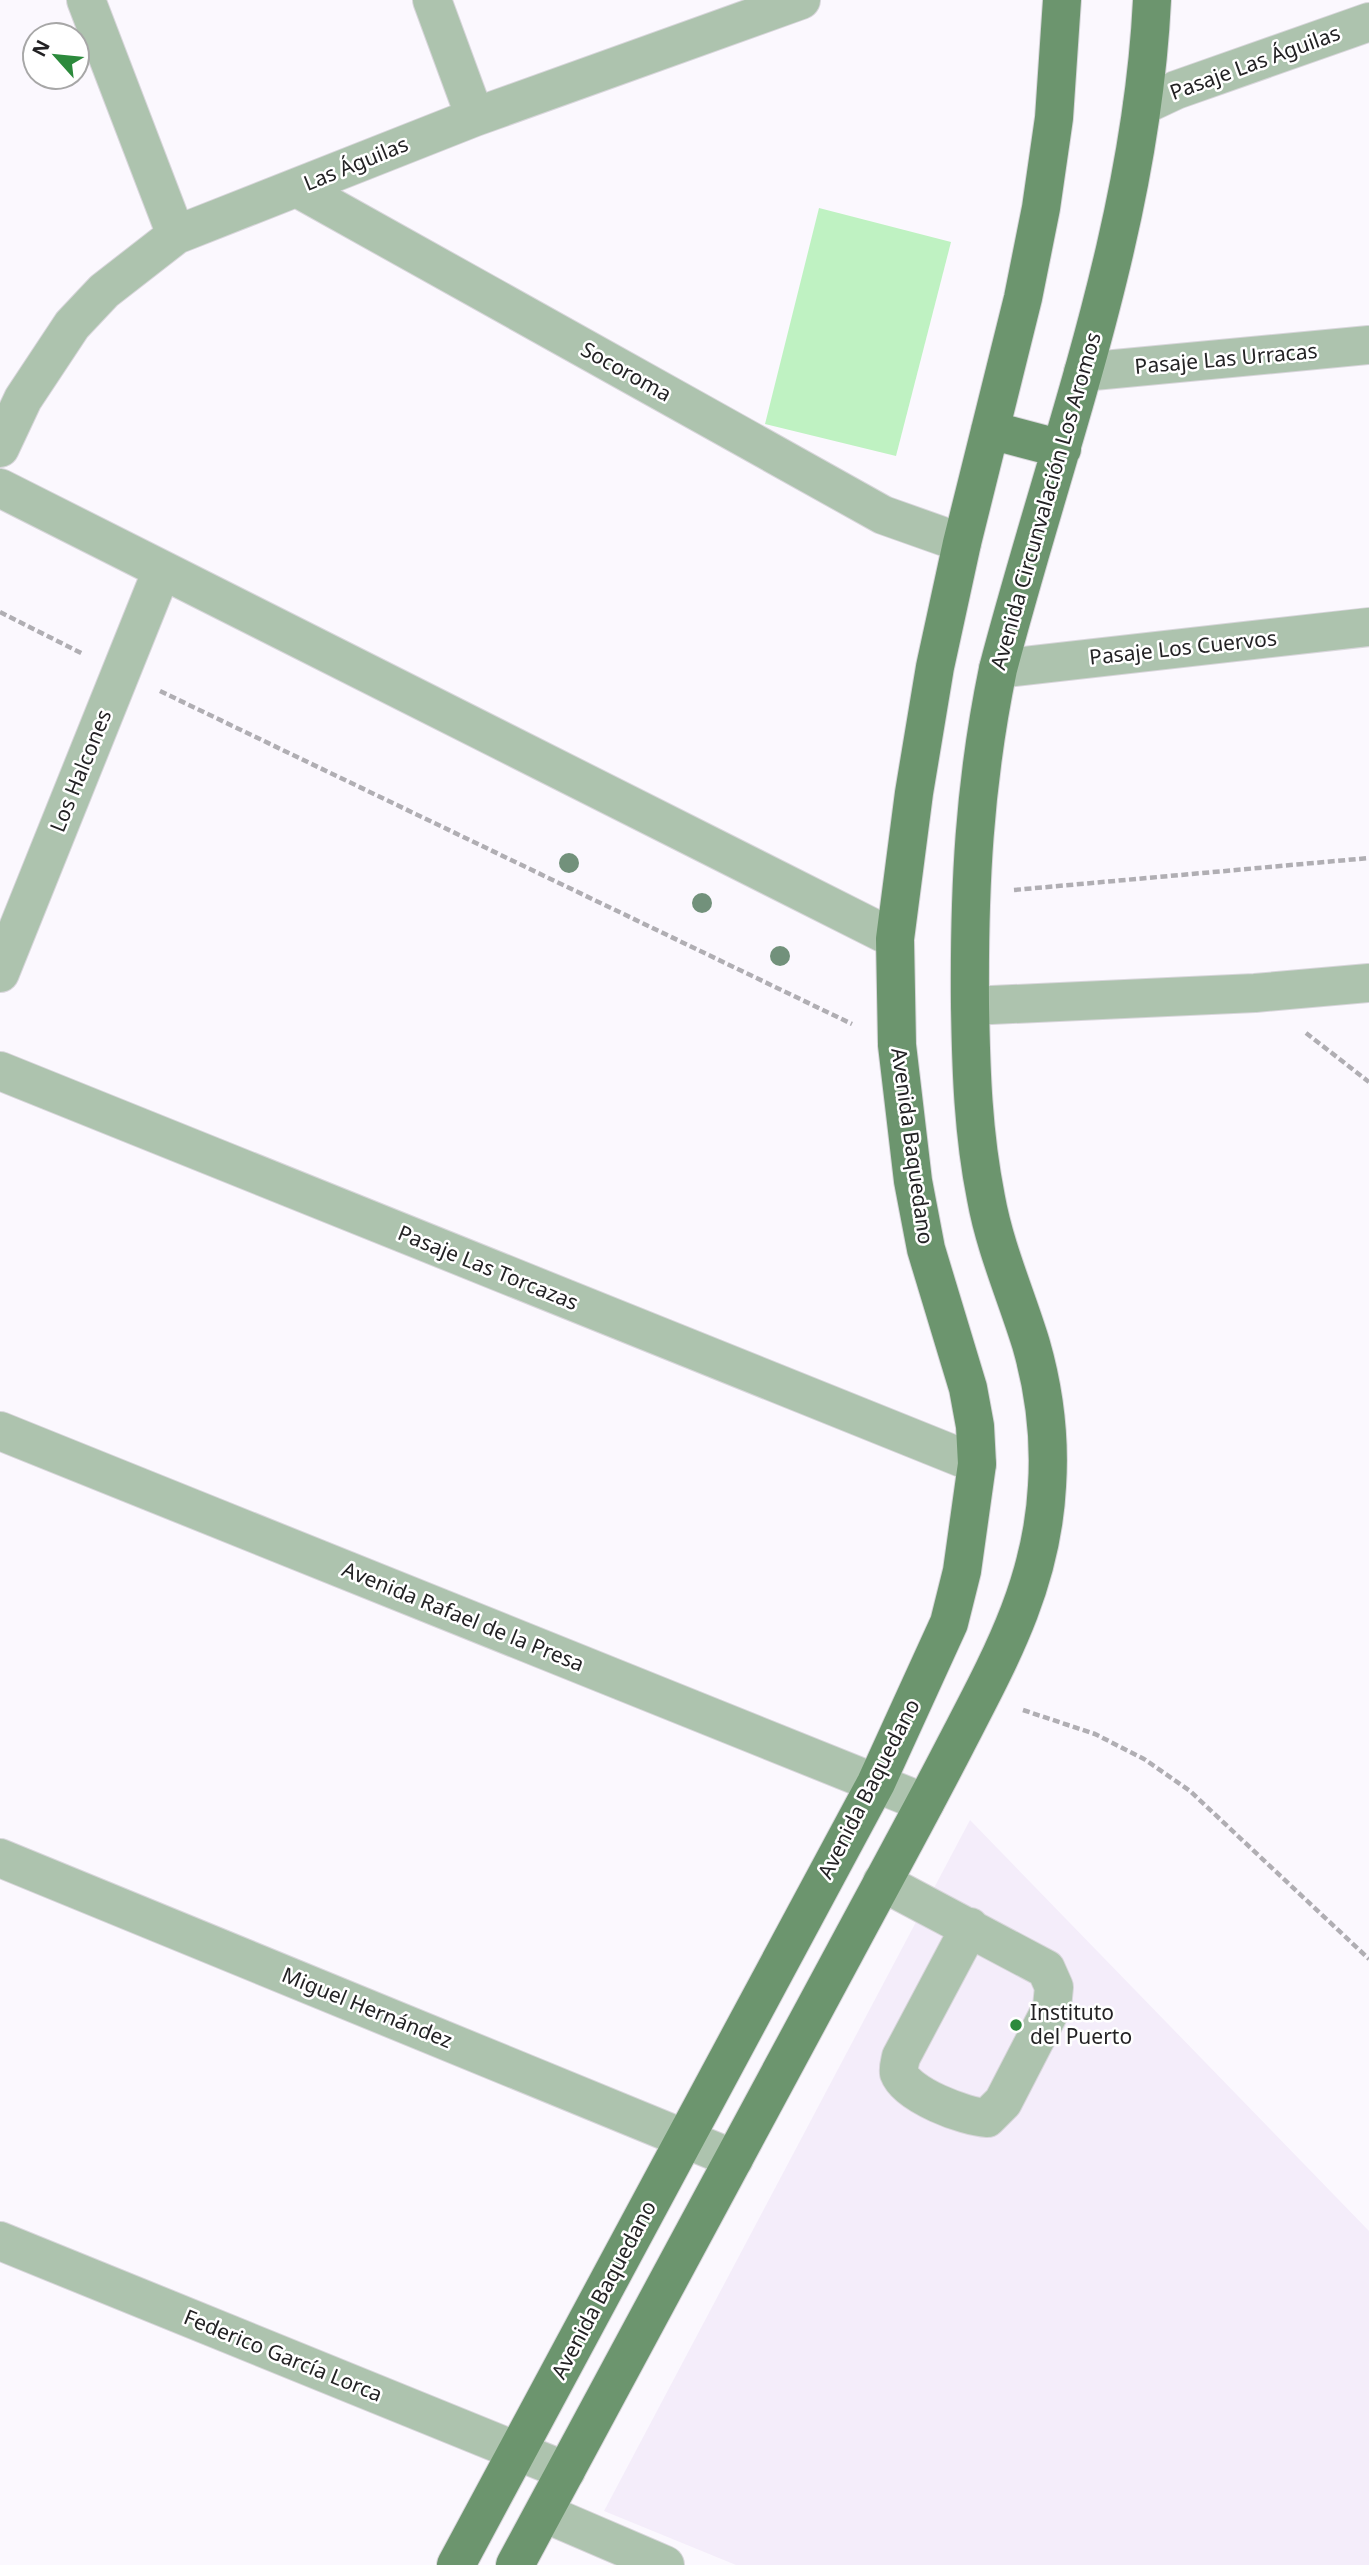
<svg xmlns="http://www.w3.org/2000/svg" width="1369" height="2565" font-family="'Noto Sans',sans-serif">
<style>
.built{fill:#f4edfa}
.green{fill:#bff2c2}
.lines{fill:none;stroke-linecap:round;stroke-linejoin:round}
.minor-casing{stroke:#d8d6db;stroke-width:40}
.major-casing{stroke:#d8d6db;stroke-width:40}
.path{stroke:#b0aeb3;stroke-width:4.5;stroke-dasharray:7 3.5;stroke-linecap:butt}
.minor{stroke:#adc3ae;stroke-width:38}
.major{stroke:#6c956e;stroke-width:38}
.tree{fill:#72917b}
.poi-dot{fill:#2c8a3c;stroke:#fff;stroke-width:2.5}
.labels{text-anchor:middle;stroke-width:5;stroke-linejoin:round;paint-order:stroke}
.street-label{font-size:21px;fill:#232224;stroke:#fff}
.poi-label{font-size:21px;fill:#232224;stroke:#fff;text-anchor:start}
</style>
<rect width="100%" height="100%" fill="#fbf8fe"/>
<path class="built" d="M970 1820 1369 2231V2565H736L604 2511Z"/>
<path class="green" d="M819 208 951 242 896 456 765 424Z"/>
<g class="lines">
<g class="minor-casing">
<path id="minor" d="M86 0 176 235
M432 0 475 117
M1142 106 1176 90 1369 22
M297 188 883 515 962 543
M1083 372 1369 345
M0 448 23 399 72 325 104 291 176 235 475 117 801 0
M0 488 895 939
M998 669 1369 627
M0 973 162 570
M970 1006 1255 993 1369 983
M0 1071 977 1464
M0 1431 925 1803
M0 1858 734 2159
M882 1882 1046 1969 1054 1987 1052 2007 1003 2102 987 2118C965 2117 907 2095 899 2073 898 2068 900 2062 901 2057L970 1927
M0 2241 566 2471
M544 2513 665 2565"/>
</g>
<g class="major-casing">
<path id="major" d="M990 430 1062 449
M456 2565 876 1783 949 1623 962 1571 977 1464 975 1426 968 1388 926 1249 913 1181 897 1045 895 939 914 793 935 667 962 543 1023 298 1041 208 1054 118 1062 0
M515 2565C626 2361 735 2156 845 1952 882 1883 920 1814 956 1744 1000 1659 1042 1584 1047 1486 1050 1440 1044 1389 1031 1344 1016 1295 995 1248 986 1198 973 1133 971 1070 970 1004 969 887 974 785 998 669 1056 447 1141 231 1152 0"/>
</g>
<path class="path" d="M0 612 83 654
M160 691 852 1024
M1014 890 1369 858
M1306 1033 1369 1082
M1023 1710 1095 1734 1144 1759 1190 1791 1369 1959"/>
<use href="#minor" class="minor"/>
<use href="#major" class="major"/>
</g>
<g class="tree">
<circle cx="569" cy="863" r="10"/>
<circle cx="702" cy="903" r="10"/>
<circle cx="780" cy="956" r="10"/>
</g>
<circle class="poi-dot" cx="1016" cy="2025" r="7"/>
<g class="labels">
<g class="street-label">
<text transform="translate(1255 63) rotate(-20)" y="7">Pasaje Las Águilas</text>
<text transform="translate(356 164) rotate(-22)" y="7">Las Águilas</text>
<text transform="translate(1226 359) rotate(-5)" y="7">Pasaje Las Urracas</text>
<text transform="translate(626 372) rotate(29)" y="7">Socoroma</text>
<text transform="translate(1046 501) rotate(-74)" y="7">Avenida Circunvalación Los Aromos</text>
<text transform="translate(1183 648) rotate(-6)" y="7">Pasaje Los Cuervos</text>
<text transform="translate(81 771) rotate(-68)" y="7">Los Halcones</text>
<text transform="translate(912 1146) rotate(82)" y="7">Avenida Baquedano</text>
<text transform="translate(488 1268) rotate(22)" y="7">Pasaje Las Torcazas</text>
<text transform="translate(463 1617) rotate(22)" y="7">Avenida Rafael de la Presa</text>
<text transform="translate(869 1789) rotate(-63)" y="7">Avenida Baquedano</text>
<text transform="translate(367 2008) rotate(22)" y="7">Miguel Hernández</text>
<text transform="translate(604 2290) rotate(-62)" y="7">Avenida Baquedano</text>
<text transform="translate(283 2356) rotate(22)" y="7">Federico García Lorca</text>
</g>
<g class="poi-label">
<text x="1030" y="2020">Instituto<tspan x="1030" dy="24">del Puerto</tspan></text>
</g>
</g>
<g transform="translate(56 56) rotate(297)"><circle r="33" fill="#ffffff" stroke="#a7a7a7" stroke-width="2"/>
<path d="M0-5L12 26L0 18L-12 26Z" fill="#2c8a3c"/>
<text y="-10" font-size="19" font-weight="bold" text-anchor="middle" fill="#232224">N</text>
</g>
</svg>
